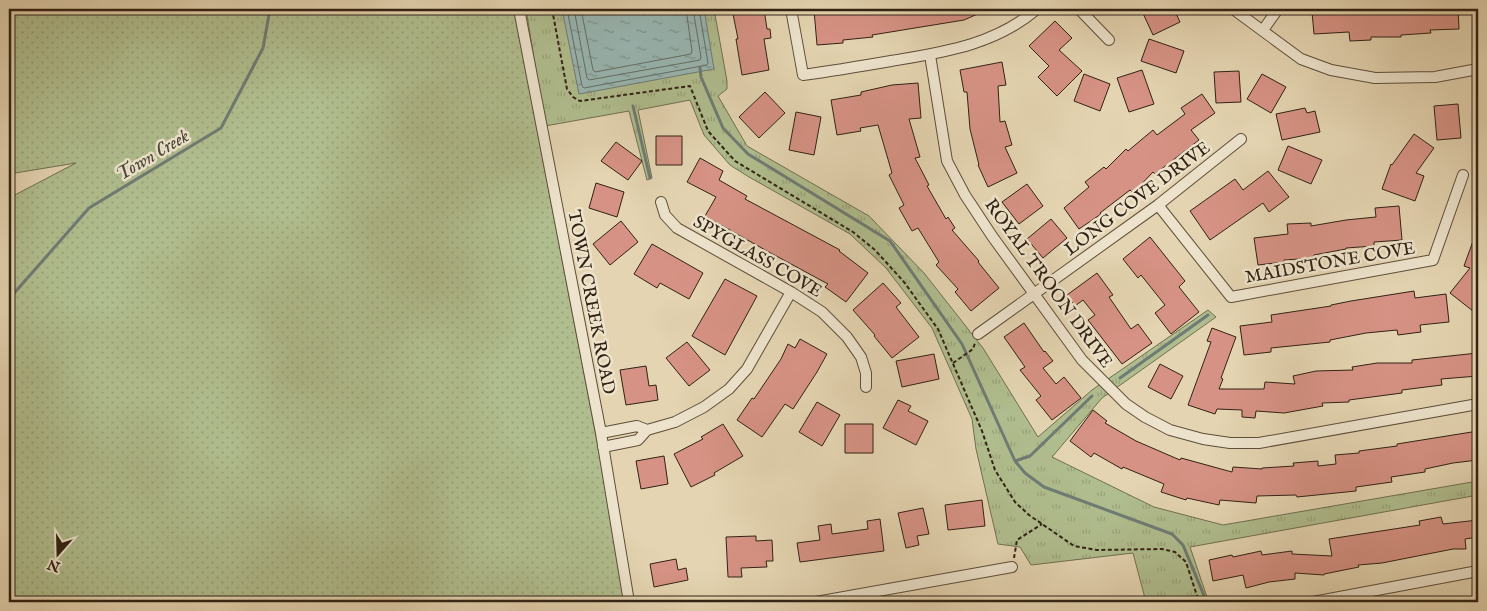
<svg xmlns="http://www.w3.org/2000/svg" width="1487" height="611" font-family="'IM FELL English',serif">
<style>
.grass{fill:url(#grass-dots);stroke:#707050}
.park{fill:url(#park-tufts);stroke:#707050}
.water{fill:url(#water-ripples);stroke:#6f7b74}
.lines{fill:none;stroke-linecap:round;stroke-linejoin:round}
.shore{stroke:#646c64;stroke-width:1}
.stream{stroke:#6f7b74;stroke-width:3}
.building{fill:#d69284;stroke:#312213}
.street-casing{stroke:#5e4e3a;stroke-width:12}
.path{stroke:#312213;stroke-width:2;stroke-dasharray:4 2.5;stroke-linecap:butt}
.street{stroke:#ede3cc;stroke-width:10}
.labels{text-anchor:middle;stroke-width:5;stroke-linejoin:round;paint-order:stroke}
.street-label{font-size:18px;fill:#312213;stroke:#ede3cc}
.water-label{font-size:19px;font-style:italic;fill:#4b473b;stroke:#ede3cc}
</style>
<defs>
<pattern id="grass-dots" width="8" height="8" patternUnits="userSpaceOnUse" patternTransform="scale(1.25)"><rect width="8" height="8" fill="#b0bd8e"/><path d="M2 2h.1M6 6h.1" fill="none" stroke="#98a27a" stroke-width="1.8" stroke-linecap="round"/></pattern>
<pattern id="park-tufts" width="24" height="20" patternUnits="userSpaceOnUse" patternTransform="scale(1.25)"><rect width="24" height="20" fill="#b0bd8e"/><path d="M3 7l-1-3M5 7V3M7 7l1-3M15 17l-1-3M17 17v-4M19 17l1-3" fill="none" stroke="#98a27a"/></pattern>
<pattern id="water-ripples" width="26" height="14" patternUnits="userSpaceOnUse" patternTransform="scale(1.25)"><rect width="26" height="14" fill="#98b7b4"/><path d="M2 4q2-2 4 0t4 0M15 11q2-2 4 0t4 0" fill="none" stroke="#7d9491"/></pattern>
</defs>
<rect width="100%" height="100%" fill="#e4d4b1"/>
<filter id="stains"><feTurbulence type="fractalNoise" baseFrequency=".004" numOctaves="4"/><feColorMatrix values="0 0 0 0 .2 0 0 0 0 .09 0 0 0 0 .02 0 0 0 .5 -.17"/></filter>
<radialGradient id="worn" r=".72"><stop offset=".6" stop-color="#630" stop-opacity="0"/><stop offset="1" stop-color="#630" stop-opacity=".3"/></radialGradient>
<path class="grass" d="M9 9H514L628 602H9V198L76 163 9 174Z"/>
<path class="park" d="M526 9H714L727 81V89L718 96 747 146 869 216 924 273 983 348 1038 437 1092 390 1208 310 1216 317 1102 398 1052 457 1154 507 1223 525 1478 481V495L1190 547 1207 597 1204 602H1146L1133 553 1031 565 1020 547 998 544 976 449 972 419 932 328 886 268 850 234 749 177 730 165 704 135 690 100 638 110 652 178 647 180 629 111 545 126Z"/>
<path class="water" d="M562 9H704L714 69 579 94Z"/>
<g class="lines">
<path class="shore" d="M567 9 582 86 584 88 707 65 708 63 699 9
M574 9 587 78 589 80 700 60 701 57 693 9
M581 9 593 70 595 72 691 54 692 51 686 9"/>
<path class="stream" d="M700 68 701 77 723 128 748 154 890 241 962 344 1015 461 1025 473 1044 487 1172 534 1183 545 1205 598
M633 106 650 178
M9 299 89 208 221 128 263 48 270 9
M1120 378 1208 315
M1015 461 1030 456 1092 396"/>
</g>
<path class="building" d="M732 9H764L767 29H770L771 38 764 39 769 70 742 75 736 39H738Z
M838 9 840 10 989 9 964 20 872 35 873 37 843 40V43L817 45 814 10Z
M1141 9H1174L1180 22 1153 35Z
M1349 9H1370V11H1387V9H1458L1459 29 1430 30 1431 33 1401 35V37H1371V40L1350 41 1349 32 1314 34 1312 12Z
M1055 21 1072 38 1059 50 1082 71 1057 96 1038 77 1049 66 1029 46Z
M1149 39 1184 51 1176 73 1141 61Z
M1002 62 1006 85 998 86 1000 122 1005 121 1012 145 1005 147 1017 173 988 187 978 165H979L970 129 967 92H964L960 70Z
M1142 70 1154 104 1129 112 1117 78Z
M1239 71 1241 102 1216 103 1214 72Z
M1084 74 1110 84 1100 111 1074 101Z
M1262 74 1286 87 1271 113 1247 99Z
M918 83 921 118 909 119 920 157 915 158 929 185 927 186 946 219 948 217 955 228 952 230 979 261 978 262 999 288 971 311 955 292 958 289 936 265 939 262 918 228 912 231 899 208 904 205 889 175 892 173 878 125 860 128 861 131 837 135 831 100 861 95V92L892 85Z
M765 92 785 113 759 138 739 117Z
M1202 94 1215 113 1191 130 1199 140 1155 174 1153 172 1133 193 1130 190 1100 213 1101 214 1079 229 1064 208 1089 187 1085 182 1104 167 1106 169 1126 149 1128 151 1153 130 1157 135 1185 114 1181 108Z
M1458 104 1461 138 1437 140 1434 106Z
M1305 108 1307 113 1315 111 1320 132 1282 140 1276 114Z
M796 112 821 117 814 155 789 150Z
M1414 134 1434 148 1416 173 1424 176 1415 201 1382 189 1391 164 1392 165Z
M656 136H682V165H656Z
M616 142 642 161 628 180 601 161Z
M1288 146 1322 160 1311 184 1278 170Z
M700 158 723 171 719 180 747 196 745 199 840 250 839 251 868 273 846 302 825 287 828 284 767 251 705 216 716 197 687 182Z
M1268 171 1289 197 1269 212 1263 203 1210 240 1190 211 1235 179 1243 190Z
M596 183 624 192 617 217 589 208Z
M1027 184 1043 206 1019 224 1002 202Z
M1399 206 1402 240 1374 242V246L1346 248V249L1314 255V258L1284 260V262L1258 265 1254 238 1288 234 1287 224 1311 223V226L1346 220 1376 217 1375 208Z
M1051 219 1067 238 1043 258 1027 239Z
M621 221 638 242 610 265 593 244Z
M1477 230H1478V315L1450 293 1470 268 1464 266Z
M1150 237 1185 281 1179 287 1199 312 1171 334 1155 313 1165 305 1141 275 1138 278 1123 259Z
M652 244 703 273 689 299 660 283 657 288 634 274Z
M1097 273 1113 295 1109 297 1131 329 1138 324 1152 343 1122 364 1088 320 1095 315 1083 300 1075 306 1067 295Z
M725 279 757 296 725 355 692 336Z
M883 283 901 303 896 307 919 337 892 358 874 336 875 335 853 310Z
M1414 291 1415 298 1446 294 1449 322 1420 325 1421 332 1398 335 1397 330 1366 333 1330 340V342L1271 348V352L1244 355 1240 326 1272 322 1271 315 1331 306V305L1351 301Z
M1024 323 1044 352 1045 351 1053 361 1043 368 1056 384 1064 377 1081 398 1052 420 1036 400 1041 396 1020 370 1025 367 1004 337Z
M1212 328 1236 337 1221 378 1223 379 1219 389H1264L1265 382 1295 384 1293 376 1316 371 1353 370 1352 367 1377 363H1412V360L1478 353V376L1441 379 1442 385 1402 390V393L1349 400V402L1322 403 1323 406 1284 413 1256 411 1255 418 1242 417V410L1217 409 1215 414 1188 405 1211 342 1207 341Z
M800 339 827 354 817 372 793 409 785 404 762 437 737 420 752 398 754 399 781 359 788 344 795 348Z
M687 342 710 370 689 386 666 358Z
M934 354 939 379 902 387 896 361Z
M1160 364 1183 376 1171 399 1148 387Z
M646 366 649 386 656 385 658 400 626 405 620 370Z
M898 400 911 406 908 411 928 421 916 445 883 428Z
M817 402 840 415 822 446 799 432Z
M1093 410 1107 421 1105 423 1136 441 1180 460 1181 458 1232 472 1233 467 1262 469V468L1294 466 1293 463 1318 461V466L1336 464 1335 455 1359 453V451L1397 446V444L1478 431V460L1453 463 1425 469V472L1391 477 1392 482 1356 487V491L1297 497 1296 495 1257 496 1256 503 1220 500 1219 505 1187 498 1186 500 1161 492 1164 484 1123 467 1122 469 1094 453 1091 457 1070 441Z
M723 424 743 456 714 473 715 475 691 487 674 454 703 439 701 437Z
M845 424H873V453H845Z
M664 456 668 484 641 489 636 461Z
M982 500 985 526 948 530 945 505Z
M923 508 929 534 917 536 919 545 906 548 898 513Z
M1441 517 1443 524 1478 520V537L1465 539 1466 549H1453L1382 563 1358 565 1359 567 1324 574V575L1295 573V579L1269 582 1246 588 1243 575 1213 581 1209 560 1232 555 1233 557 1261 551 1262 555 1292 551V554L1332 556 1329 539 1420 525 1419 521Z
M880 519 884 551 800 562 797 543 820 540 818 526 831 524 832 534 868 529 867 521Z
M756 536V541L772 540 773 561H766L767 567 741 568 742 577H728L726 537Z
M676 559 678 570 686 568 688 580 654 587 650 564Z"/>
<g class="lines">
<g class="street-casing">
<path id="street" d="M519 9 601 433 629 602
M791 9 803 75C832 71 862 66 891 61 944 52 995 45 1037 9
M1079 9 1109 40
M1233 9 1301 59 1331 70 1375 78 1435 77 1478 69
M1263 30 1278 9
M930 55 947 161 965 195 992 236 1082 360 1126 404 1145 417 1170 430 1203 439 1230 443H1259L1478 404
M661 202 665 215 677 228 791 292 822 312 847 337 861 357 866 373V387
M1158 205 1231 297 1433 260 1463 175
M978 334 1158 205 1241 139
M601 433 637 426 647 430
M603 447 638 440 647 430 675 422 704 407 729 389 747 369 791 292
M816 602 1012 567
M1313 602 1478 571"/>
</g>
<path class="path" d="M552 9 567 89 573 97 580 101 690 86 708 131 735 161 853 232 875 250 904 282 938 329 982 431 995 470 1015 502 1029 515 1074 546 1097 550 1162 549 1175 552 1186 562 1199 602
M953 363 973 349 975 343
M1014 558 1017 540 1042 524"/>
<use href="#street" class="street"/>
</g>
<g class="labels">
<g class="street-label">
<text transform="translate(1137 198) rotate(-37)" y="6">LONG COVE DRIVE</text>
<text transform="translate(758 256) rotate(30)" y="6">SPYGLASS COVE</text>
<text transform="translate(1330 262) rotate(-10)" y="6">MAIDSTONE COVE</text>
<text transform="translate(1049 283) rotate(54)" y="6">ROYAL TROON DRIVE</text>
<text transform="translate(592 302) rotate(79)" y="6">TOWN CREEK ROAD</text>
</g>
<g class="water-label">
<text transform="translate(152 154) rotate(-31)" y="7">Town Creek</text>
</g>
</g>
<rect width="1487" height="611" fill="none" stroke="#e4d4b1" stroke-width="30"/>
<rect x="10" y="10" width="1467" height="591" fill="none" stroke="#312213" stroke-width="2.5"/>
<rect x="15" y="15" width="1457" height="581" fill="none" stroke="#312213"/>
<g transform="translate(58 554) rotate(200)" stroke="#ede3cc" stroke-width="4" paint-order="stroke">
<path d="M0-4L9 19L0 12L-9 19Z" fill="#312213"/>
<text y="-8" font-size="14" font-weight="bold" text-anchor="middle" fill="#312213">N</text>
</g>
<rect width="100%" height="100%" filter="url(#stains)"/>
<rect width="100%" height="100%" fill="url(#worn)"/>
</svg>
